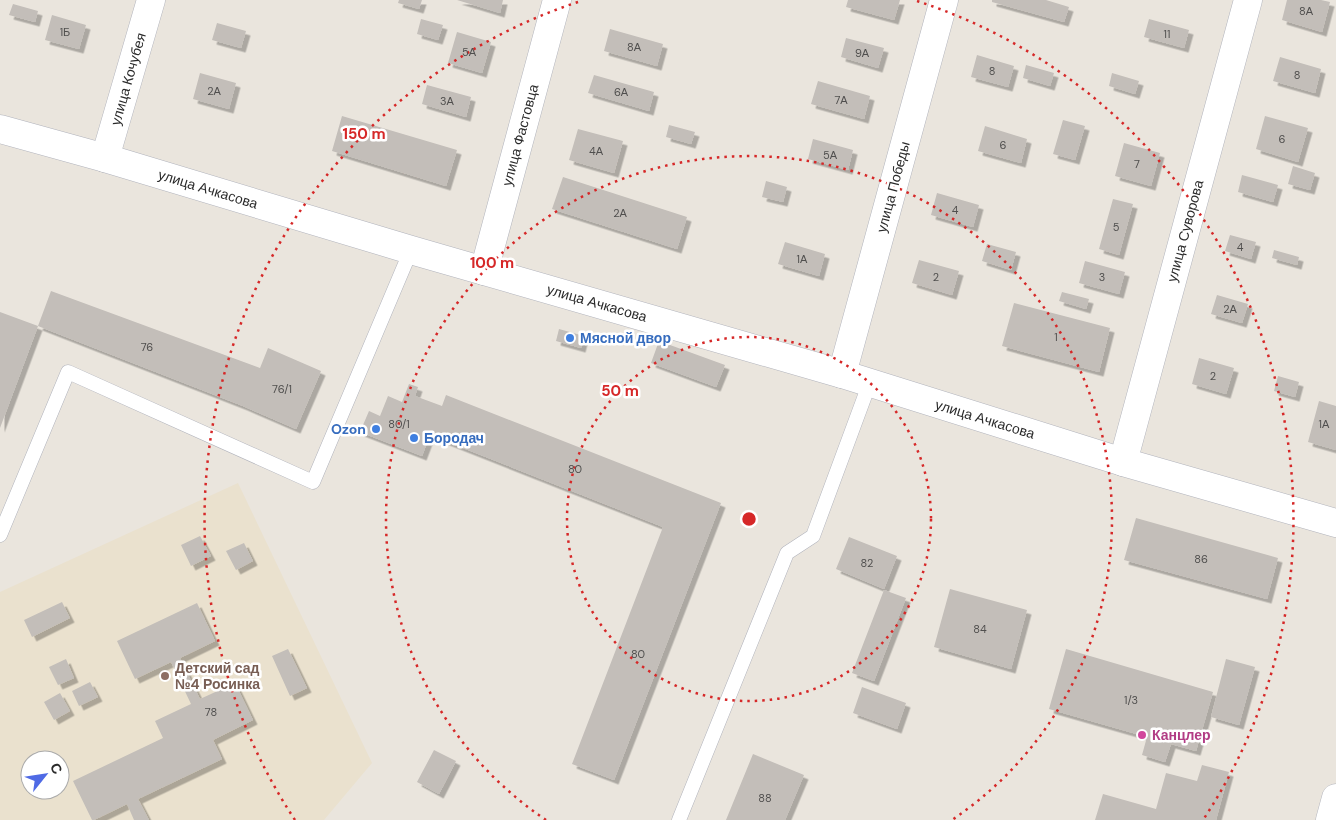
<svg xmlns="http://www.w3.org/2000/svg" width="1336" height="820" font-family="'DM Sans',sans-serif">
<style>
.education{fill:#eae1ce;fill-rule:evenodd}
.building{fill:#c3beb9;filter:url(#shadow)}
.lines{fill:none;stroke-linecap:round;stroke-linejoin:round}
.lane-casing{stroke:#b1b3bc;stroke-width:15}
.street-casing{stroke:#b1b3bc;stroke-width:29}
.secondary-casing{stroke:#b1b3bc;stroke-width:29}
.lane{stroke:#fff;stroke-width:14}
.street{stroke:#fff;stroke-width:28}
.secondary{stroke:#fff;stroke-width:28}
.ring{fill:none;stroke:#d62828;stroke-width:2.5;stroke-dasharray:2.5 5}
.shop-dot{fill:#3f7fe0;stroke:#fff;stroke-width:2}
.education-dot{fill:#8d6e63;stroke:#fff;stroke-width:2}
.hotel-dot{fill:#d1479c;stroke:#fff;stroke-width:2}
.labels{text-anchor:middle;stroke-width:5;stroke-linejoin:round;paint-order:stroke}
.number-label{font-size:11px;fill:#504f4e}
.street-label{font-size:14px;fill:#2a2a2a;stroke:#fff}
.shop-label{font-size:14px;font-weight:bold;fill:#366cbe;stroke:#fff;text-anchor:start}
.education-label{font-size:14px;font-weight:bold;fill:#785e54;stroke:#fff;text-anchor:start}
.hotel-label{font-size:14px;font-weight:bold;fill:#b23c85;stroke:#fff;text-anchor:start}
.centre{fill:#d62828;stroke:#fff;stroke-width:2.5}
.ring-label{font-size:15px;text-anchor:middle;font-weight:bold;fill:#d62828;stroke:#fff;stroke-width:5;stroke-linejoin:round;paint-order:stroke}
</style>
<defs>
<filter id="shadow"><feDropShadow dx="4.5" dy="4.5" stdDeviation="0" flood-color="#0004"/></filter>
</defs>
<rect width="100%" height="100%" fill="#eae5dd"/>
<path class="education" d="M238 483 372 763 324 820H0V592ZM30 760H60V790H30Z"/>
<path class="building" d="M399 0H422L419 9 398 3Z
M457 0H503L500 13Z
M848 0H900L894 20 846 7Z
M992 0H1046L1069 7 1064 22 992 2Z
M1287 0H1321L1330 2 1322 32 1282 20Z
M13 4 38 11 35 22 9 15Z
M52 15 86 25 79 49 45 40Z
M421 19 443 25 438 40 417 34Z
M1149 19 1189 30 1184 48 1144 37Z
M217 23 246 31 241 48 212 40Z
M610 29 663 44 657 66 604 51Z
M457 32 491 42 482 73 448 63Z
M846 38 884 48 878 68 841 57Z
M977 55 1014 66 1008 87 971 77Z
M1280 57 1321 69 1315 93 1273 81Z
M1026 65 1054 73 1050 86 1023 78Z
M200 73 236 83 229 109 193 99Z
M1112 73 1139 81 1135 94 1109 86Z
M594 75 654 92 649 111 588 93Z
M818 81 870 96 864 119 811 104Z
M427 85 471 97 466 117 422 104Z
M342 116 457 150 446 186 332 151Z
M1265 116 1308 128 1298 162 1256 149Z
M1063 120 1085 126 1075 160 1053 154Z
M669 125 695 132 691 144 666 137Z
M985 126 1027 139 1021 163 978 151Z
M578 129 623 141 614 173 569 160Z
M813 139 853 150 848 170 808 159Z
M1124 143 1160 153 1151 186 1115 176Z
M1293 166 1315 173 1310 190 1288 184Z
M1242 175 1278 185 1273 202 1238 192Z
M563 177 687 217 677 249 552 209Z
M766 181 787 187 783 202 762 197Z
M937 193 979 205 973 227 931 215Z
M1113 199 1133 204 1119 255 1099 249Z
M1230 235 1256 242 1251 259 1225 251Z
M785 242 825 254 819 276 778 264Z
M987 244 1016 252 1011 270 982 261Z
M1274 250 1299 257 1297 265 1272 258Z
M919 260 959 271 952 295 912 283Z
M1085 261 1125 272 1119 294 1079 283Z
M51 291 260 368 268 348 321 371 296 429 243 406 38 326Z
M1062 292 1089 299 1086 309 1059 301Z
M1217 295 1248 304 1242 323 1211 314Z
M1014 303 1110 328 1099 372 1002 346Z
M0 312 38 326 0 428Z
M559 329 584 336 581 348 556 341Z
M659 341 725 365 716 387 651 363Z
M1199 358 1234 368 1226 394 1192 384Z
M1278 376 1299 382 1295 397 1274 391Z
M409 384 418 387 415 396 442 406 446 395 721 503 614 780 572 764 663 527 430 435 422 456 360 432 369 411 380 416 388 396 402 402Z
M1319 401 1336 406V450L1308 442Z
M1136 518 1278 558 1267 599 1124 560Z
M200 536 211 556 191 566 181 545Z
M849 537 897 556 884 589 836 569Z
M244 543 253 561 236 570 226 551Z
M950 589 1027 610 1011 669 934 647Z
M884 590 906 598 874 681 852 673Z
M62 602 70 618 32 637 24 620Z
M197 603 215 641 180 658 200 699 235 683 253 720 213 740 222 759 138 799 149 820H134L127 804 94 820H92L73 781 163 738 155 721 191 704 171 662 135 679 117 641Z
M288 649 307 688 290 696 272 656Z
M1066 649 1213 692 1196 751 1171 744 1165 762 1142 755 1147 737 1049 709Z
M66 659 74 678 58 685 49 667Z
M1226 659 1255 667 1239 725 1211 717Z
M90 682 98 697 79 706 72 691Z
M862 687 906 703 897 729 853 713Z
M60 693 70 711 54 720 44 702Z
M434 750 456 761 439 794 417 782Z
M753 754 804 775 785 820H726Z
M1202 765 1229 772 1216 820H1095L1103 794 1156 809 1166 773 1197 781Z"/>
<g class="lines">
<g class="lane-casing">
<path id="lane" d="M0 535 68 372 313 482 411 250
M679 820 787 553 813 536 870 382"/>
</g>
<g class="street-casing">
<path id="street" d="M105 158 151 0
M484 271 557 0
M842 374 944 0
M1123 462 1248 0
M1330 820 1336 798"/>
</g>
<g class="secondary-casing">
<path id="secondary" d="M0 129 105 158 411 250 842 374 1123 462 1336 523"/>
</g>
<use href="#lane" class="lane"/>
<use href="#street" class="street"/>
<use href="#secondary" class="secondary"/>
</g>
<g class="ring">
<circle cx="749" cy="519" r="182"/>
<path d="M546 820A363 363 0 1 1 952 820"/>
<path d="M295 820A545 545 0 0 1 581 1M917 1A545 545 0 0 1 1203 820"/>
</g>
<g class="shop-dot">
<circle cx="570" cy="338" r="5"/>
<circle cx="376" cy="429" r="5"/>
<circle cx="414" cy="438" r="5"/>
</g>
<circle class="education-dot" cx="165" cy="676" r="5"/>
<circle class="hotel-dot" cx="1142" cy="735" r="5"/>
<g class="labels">
<g class="number-label">
<text x="1306" y="15">8А</text>
<text x="65" y="36">1Б</text>
<text x="1167" y="38">11</text>
<text x="634" y="51">8А</text>
<text x="469" y="56">5А</text>
<text x="862" y="57">9А</text>
<text x="992" y="75">8</text>
<text x="1297" y="79">8</text>
<text x="214" y="95">2А</text>
<text x="621" y="96">6А</text>
<text x="841" y="104">7А</text>
<text x="447" y="105">3А</text>
<text x="1282" y="143">6</text>
<text x="1003" y="149">6</text>
<text x="596" y="155">4А</text>
<text x="830" y="159">5А</text>
<text x="1137" y="168">7</text>
<text x="955" y="214">4</text>
<text x="620" y="217">2А</text>
<text x="1116" y="231">5</text>
<text x="1240" y="251">4</text>
<text x="802" y="263">1А</text>
<text x="936" y="281">2</text>
<text x="1102" y="281">3</text>
<text x="1230" y="313">2А</text>
<text x="1056" y="341">1</text>
<text x="147" y="351">76</text>
<text x="1213" y="380">2</text>
<text x="282" y="393">76/1</text>
<text x="399" y="428">80/1</text>
<text x="1324" y="428">1А</text>
<text x="575" y="473">80</text>
<text x="1201" y="563">86</text>
<text x="867" y="567">82</text>
<text x="980" y="633">84</text>
<text x="638" y="658">80</text>
<text x="1131" y="704">1/3</text>
<text x="211" y="716">78</text>
<text x="765" y="802">88</text>
</g>
<g class="street-label">
<text transform="translate(128 79) rotate(-74)" y="5">улица Кочубея</text>
<text transform="translate(520 135) rotate(-75)" y="5">улица Фастовца</text>
<text transform="translate(893 187) rotate(-75)" y="5">улица Победы</text>
<text transform="translate(208 189) rotate(17)" y="5">улица Ачкасова</text>
<text transform="translate(1185 231) rotate(-75)" y="5">улица Суворова</text>
<text transform="translate(597 303) rotate(16)" y="5">улица Ачкасова</text>
<text transform="translate(985 419) rotate(17)" y="5">улица Ачкасова</text>
</g>
<g class="shop-label">
<text x="580" y="343">Мясной двор</text>
<text x="366" y="434" text-anchor="end">Ozon</text>
<text x="424" y="443">Бородач</text>
</g>
<g class="education-label">
<text x="175" y="673">Детский сад<tspan x="175" dy="16">№4 Росинка</tspan></text>
</g>
<g class="hotel-label">
<text x="1152" y="740">Канцлер</text>
</g>
</g>
<circle cx="749" cy="519" r="8" class="centre"/>
<g class="ring-label">
<text x="364" y="139">150 m</text>
<text x="492" y="268">100 m</text>
<text x="620" y="396">50 m</text>
</g>
<g transform="translate(45 775) rotate(60)"><circle r="24" fill="#ffffff" stroke="#aaaaaa"/>
<path d="M0-4L9 19L0 12L-9 19Z" fill="#4f6ae5"/>
<text y="-8" font-size="14" font-weight="bold" text-anchor="middle" fill="#2a2a2a">С</text>
</g>
</svg>
